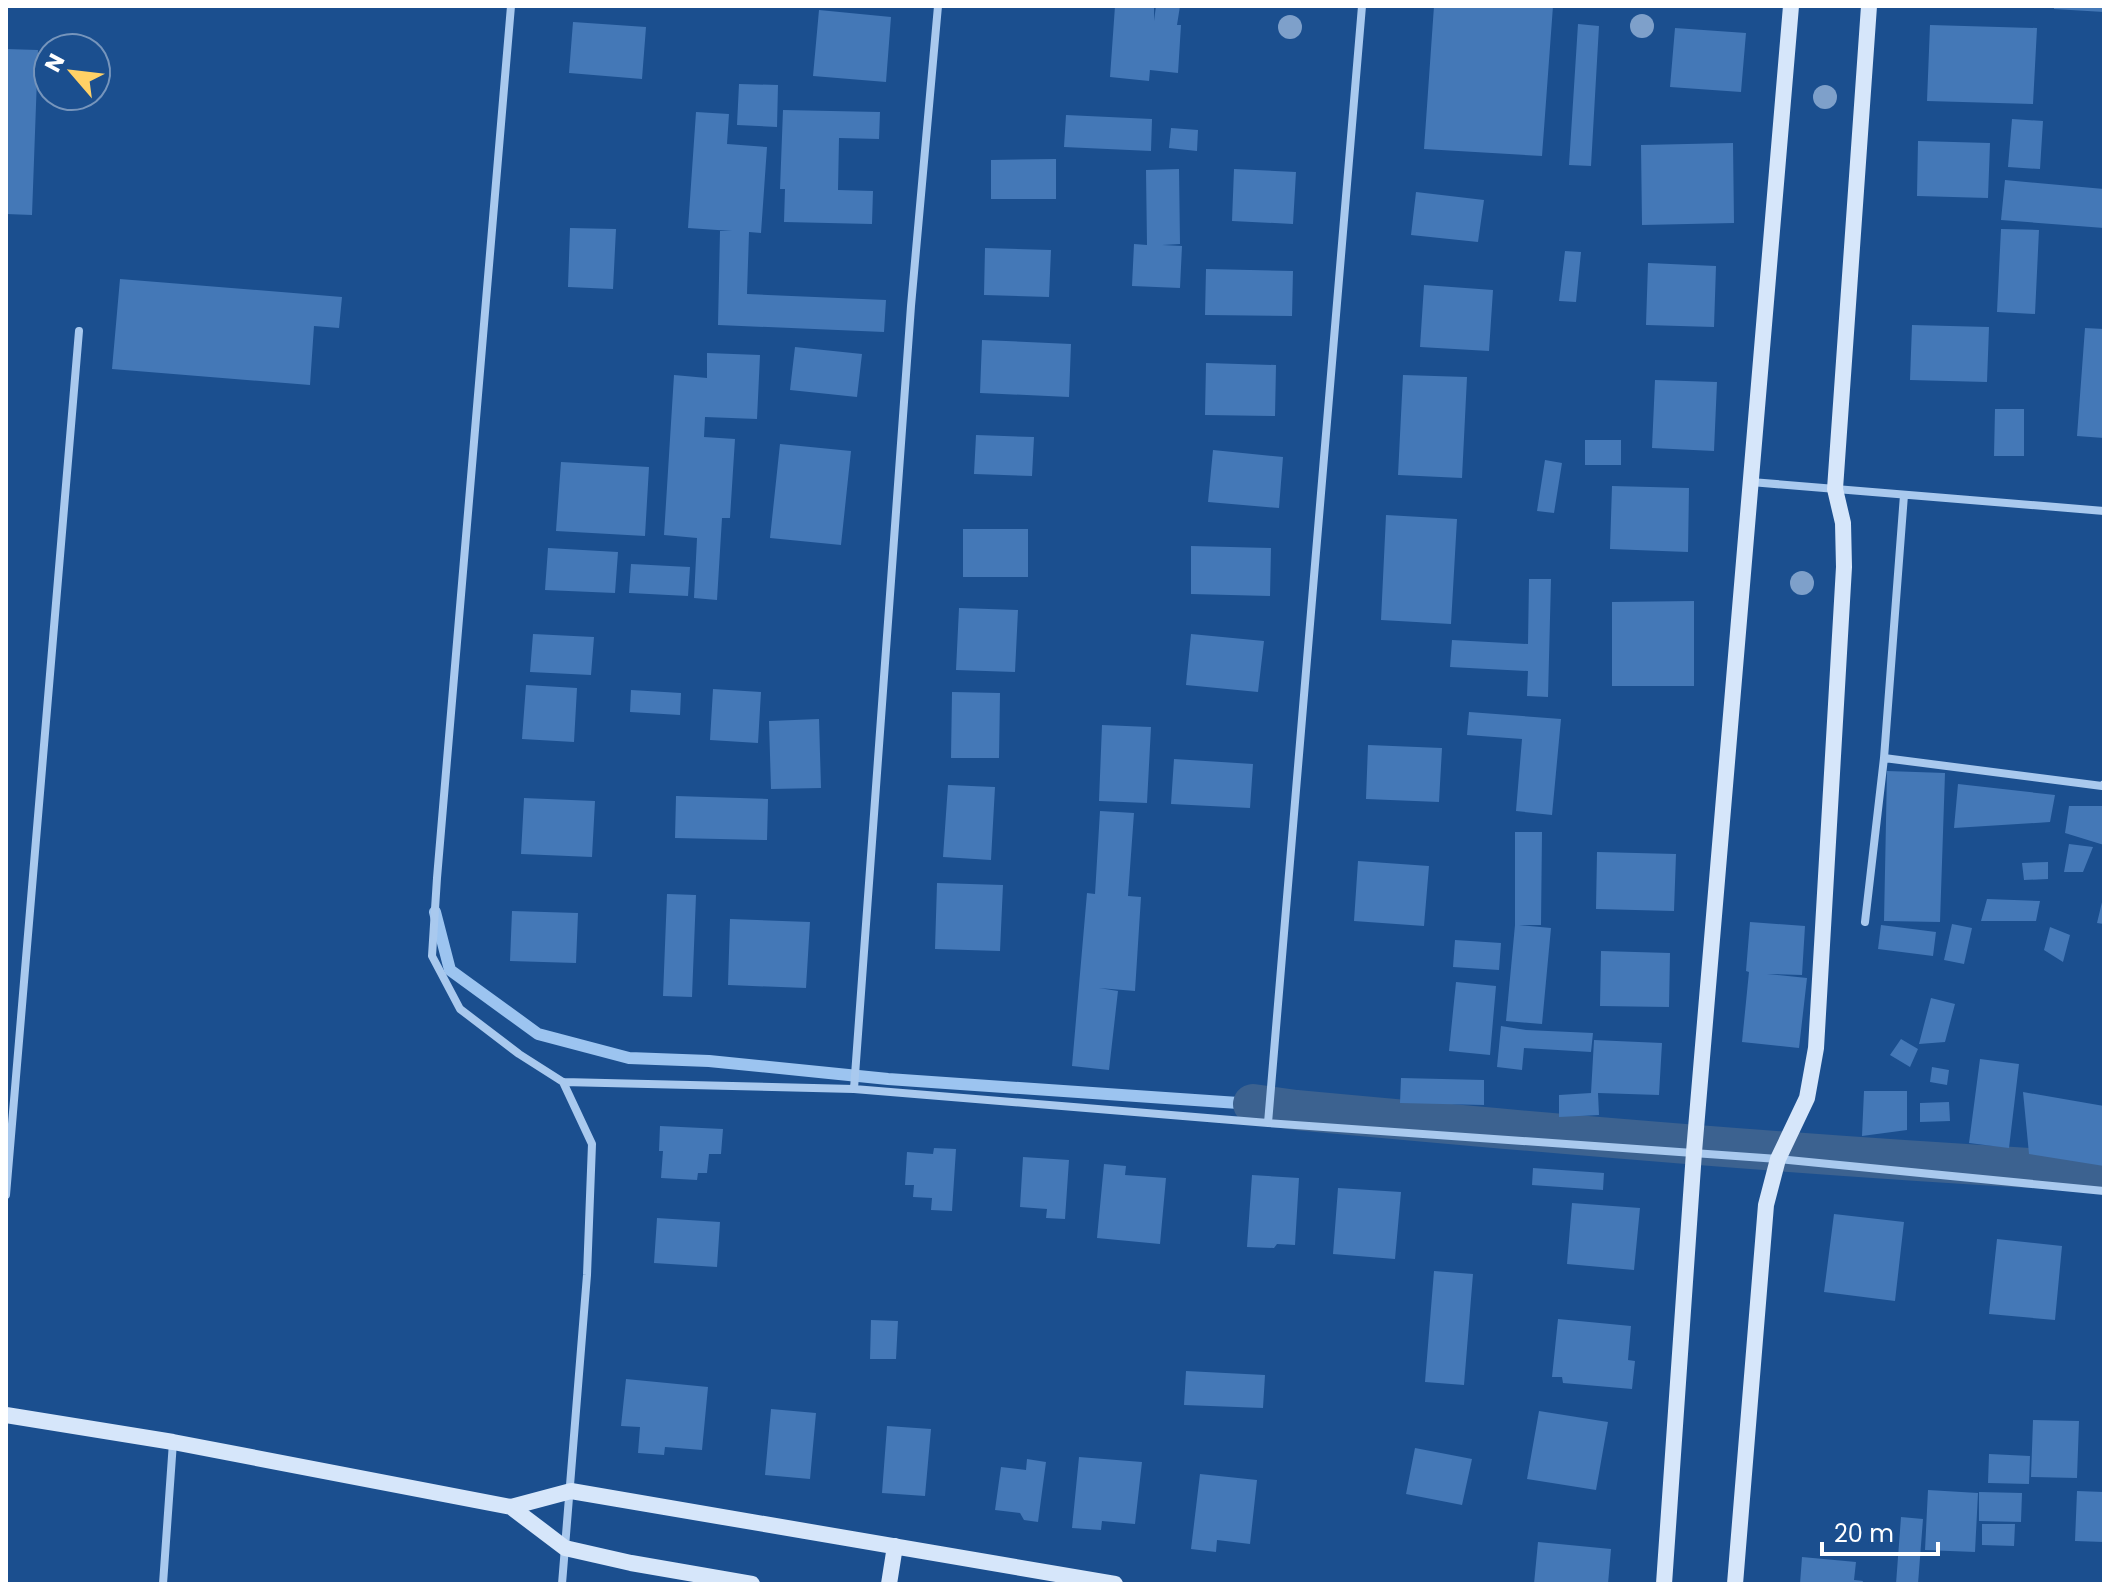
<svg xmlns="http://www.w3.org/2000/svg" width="2110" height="1590" font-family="Poppins,sans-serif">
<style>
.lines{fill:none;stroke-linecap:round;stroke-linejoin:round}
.stream{stroke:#9cc4f0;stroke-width:12}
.canal{stroke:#3c6290;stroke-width:40}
.building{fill:#4478b7}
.street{stroke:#a9c9ee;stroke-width:8}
.secondary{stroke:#d6e6fa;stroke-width:16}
.tree{fill:#7ea0ca}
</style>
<rect width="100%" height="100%" fill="#1b4f8f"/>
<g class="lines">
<path class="stream" d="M435 912 450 970 538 1034 629 1058 709 1061 888 1079 1253 1104"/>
<path class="canal" d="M1253 1104 1296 1110C1565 1135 1834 1158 2104 1172"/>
</g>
<path class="building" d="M1115 6 1154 8V21L1156 6H1180L1177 25H1181L1178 73 1150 70 1149 81 1110 77Z
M1434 6H1553L1542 156 1424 149Z
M2054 6H2104V12L2054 9Z
M819 10 891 17 886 82 813 76Z
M573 22 646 27 642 79 569 73Z
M1578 24 1599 26 1591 166 1569 165Z
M1930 25 2037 28 2033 104 1927 101Z
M1675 28 1746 33 1741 92 1670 87Z
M6 49 38 50 32 215 6 214Z
M739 84 778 85 777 127 737 125Z
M783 110 880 112 879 139 839 138 838 190 873 191 872 224 784 222 785 189H780Z
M696 112 729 114 727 144 767 147 761 233 749 232 747 294 886 300 884 332 718 325 720 231H732L688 228Z
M1066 115 1152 119 1151 151 1064 147Z
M2012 119 2043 121 2040 169 2008 167Z
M1171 128 1198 130 1197 151 1169 148Z
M1918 141 1990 143 1988 198 1917 196Z
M1733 143 1734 223 1642 225 1641 145Z
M1056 159V199H991V160Z
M1179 169 1180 244 1162 245 1182 246 1180 288 1132 286 1134 244 1147 245 1146 170Z
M1234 169 1296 172 1293 224 1232 221Z
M2005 180 2104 189V228L2001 220Z
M1416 192 1484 200 1478 242 1411 235Z
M570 228 616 229 613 289 568 287Z
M2001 229 2039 230 2035 314 1997 312Z
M985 248 1051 250 1049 297 984 295Z
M1565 251 1581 252 1576 302 1559 301Z
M1648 263 1716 266 1714 327 1646 325Z
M1206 269 1293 271 1292 316 1205 315Z
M120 279 342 297 339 328 314 326 310 385 112 369Z
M1424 285 1493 290 1489 351 1420 347Z
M1912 325 1989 327 1987 382 1910 380Z
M2085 328 2104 329V438L2077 436Z
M982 340 1071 344 1069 397 980 393Z
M795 347 862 354 857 397 790 390Z
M707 353 760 355 757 419 705 417 704 437 735 439 730 518H722L717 600 694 598 697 538 664 535 674 375 707 378Z
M1206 363 1276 365 1275 416 1205 415Z
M1403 375 1467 377 1462 478 1398 475Z
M1655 380 1717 382 1714 451 1652 448Z
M1995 409H2024V456H1994Z
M976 435 1034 437 1032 476 974 474Z
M1585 440H1621V465H1585Z
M780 444 851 451 841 545 770 538Z
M1213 450 1283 457 1279 508 1208 502Z
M1545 460 1562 463 1554 513 1537 511Z
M561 462 649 467 645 536 556 531Z
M1612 486 1689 488 1688 552 1610 549Z
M1386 515 1457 519 1451 624 1381 620Z
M963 529H1028V577H963Z
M1191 546 1271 548 1270 596 1191 594Z
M548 548 618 552 615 593 545 590Z
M631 564 690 567 688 596 629 593Z
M1529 579H1551L1548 697 1527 696 1528 671 1450 667 1452 640 1528 644Z
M1694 601V686H1612V602Z
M959 608 1018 610 1015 672 956 670Z
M533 634 594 637 591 675 530 672Z
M1191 634 1264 641 1258 692 1186 685Z
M526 685 577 688 574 742 522 739Z
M713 689 761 692 758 743 710 740Z
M631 690 681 693 680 715 630 712Z
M952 692 1000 693 999 758H951Z
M1469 712 1561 719 1552 815 1516 811 1522 739 1467 735Z
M819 719 821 788 771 789 769 721Z
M1102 725 1151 727 1147 803 1099 801Z
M1368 745 1442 748 1439 802 1366 799Z
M1174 759 1253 764 1250 808 1171 804Z
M1887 771 1945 773 1940 922 1884 921Z
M1958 784 2055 795 2050 822 1954 828Z
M948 785 995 787 991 860 943 857Z
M676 796 768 799 767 840 675 838Z
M524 798 595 801 592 857 521 854Z
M2069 806H2104V845L2065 833Z
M1100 811 1134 813 1128 896 1141 897 1135 991 1099 988 1118 991 1109 1070 1072 1066 1087 893 1095 894Z
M1515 832H1542L1541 925H1519L1551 928 1542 1024 1506 1021 1515 925Z
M2069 844 2093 847 2083 872H2064Z
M1597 852 1676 854 1674 911 1596 909Z
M1358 861 1429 866 1424 926 1354 921Z
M2048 862V879L2024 880 2022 863Z
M937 883 1003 885 1000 951 935 949Z
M667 894 696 895 692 997 663 996Z
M2103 898H2104V924L2097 923Z
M1987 899 2040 901 2036 921H1981Z
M512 911 578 913 576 963 510 961Z
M730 919 810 922 806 988 728 985Z
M1750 922 1805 926 1802 975 1767 974 1807 978 1799 1048 1742 1042 1749 972 1746 971Z
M1952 924 1972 928 1964 964 1944 960Z
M1881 925 1936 932 1933 956 1878 949Z
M2050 927 2070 935 2063 962 2044 950Z
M1455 940 1501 943 1499 970 1453 967Z
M1601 951 1670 953 1669 1007 1600 1006Z
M1456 982 1496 986 1490 1055 1449 1051Z
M1931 998 1955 1004 1945 1042 1919 1044Z
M1501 1026 1526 1030 1593 1033 1591 1052 1524 1048 1522 1070 1497 1067Z
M1901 1039 1918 1049 1910 1067 1890 1055Z
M1594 1040 1662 1043 1659 1095 1598 1093 1599 1115 1559 1117V1095L1591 1093Z
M1980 1059 2019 1064 2009 1148 1969 1143Z
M1932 1067 1949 1070 1947 1085 1930 1082Z
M1401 1078 1484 1080V1105L1400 1103Z
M1864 1091H1907V1130L1862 1136Z
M2023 1092 2104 1106V1166L2029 1154Z
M1949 1102 1950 1121 1920 1122V1103Z
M660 1126 723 1129 721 1154H709L707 1173H698L697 1180 661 1178 663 1151H659Z
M934 1148 956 1149 952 1211 931 1210 932 1198 913 1197 914 1185H905L907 1152 933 1154Z
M1023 1157 1069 1160 1065 1219 1046 1218 1047 1209 1020 1207Z
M1104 1164 1126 1166 1125 1175 1166 1178 1160 1244 1097 1238Z
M1533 1168 1604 1173 1603 1190 1532 1185Z
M1252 1175 1299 1178 1295 1245 1277 1244 1274 1248 1247 1247Z
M1338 1188 1401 1192 1395 1259 1333 1254Z
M1572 1203 1640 1208 1634 1270 1567 1264Z
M1834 1214 1904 1222 1895 1301 1824 1292Z
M657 1218 720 1222 717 1267 654 1263Z
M1997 1239 2062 1246 2055 1320 1989 1314Z
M1434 1271 1473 1274 1464 1385 1425 1382Z
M1558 1319 1631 1326 1628 1360 1635 1361 1632 1389 1563 1383 1562 1377H1552Z
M871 1320 898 1321 896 1359H870Z
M1186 1371 1265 1375 1263 1408 1184 1405Z
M626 1379 708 1387 702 1450 665 1447 664 1455 638 1453 640 1427 621 1426Z
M771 1409 816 1413 810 1479 765 1475Z
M1539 1411 1608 1422 1596 1490 1527 1479Z
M2033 1420 2079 1421 2077 1478 2031 1477Z
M887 1426 931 1429 925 1496 882 1493Z
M1415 1448 1472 1459 1462 1505 1406 1494Z
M1989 1454 2030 1456 2029 1484 1988 1483Z
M1079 1457 1142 1462 1135 1524 1102 1521 1101 1530 1072 1528Z
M1027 1459 1046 1462 1038 1522 1024 1520 1020 1513 995 1510 1001 1467 1026 1470Z
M1200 1474 1257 1480 1250 1544 1217 1540 1216 1552 1191 1549Z
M1928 1490 1978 1493 1975 1552 1925 1550Z
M2077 1491 2104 1492V1542L2075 1541Z
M1979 1492 2022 1493 2021 1522 1979 1521Z
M1901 1517 1923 1519 1918 1584H1896Z
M1982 1524H2015L2014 1546 1982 1545Z
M1538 1542 1611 1549 1608 1584H1534Z
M1802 1557 1856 1562 1854 1580 1863 1581 1862 1584H1800Z"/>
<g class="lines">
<path class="street" d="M511 6 437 878 432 956 460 1009 519 1054 563 1082 854 1089 1268 1123 1778 1159 2104 1191
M1751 482 2104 511
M1884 758 2102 786 2104 784
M1865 922 1884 758 1904 495
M854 1089 911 306 938 6
M1268 1123 1362 6
M6 1195 79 331
M163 1584 173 1442
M562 1584 587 1275 592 1144 563 1082"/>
<path class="secondary" d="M6 1415 173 1442 511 1507 571 1491 1115 1584
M511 1507 565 1548 631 1563 752 1584
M889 1584 895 1546
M1664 1584 1694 1152 1791 6
M1735 1584 1766 1205 1778 1159 1807 1098 1816 1048 1844 567 1843 523 1835 489 1869 6"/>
</g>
<g class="tree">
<circle cx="1642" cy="26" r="12"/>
<circle cx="1290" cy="27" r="12"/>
<circle cx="1825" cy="97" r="12"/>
<circle cx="1802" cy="583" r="12"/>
</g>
<rect width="2110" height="1590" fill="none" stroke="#ffffff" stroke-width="16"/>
<g transform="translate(72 72) rotate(298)"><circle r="38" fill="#1b4f8f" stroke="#7695bc" stroke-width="2"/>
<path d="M0-6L14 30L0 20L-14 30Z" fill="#ffd166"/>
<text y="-12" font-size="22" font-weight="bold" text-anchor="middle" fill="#ffffff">N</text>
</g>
<path d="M1822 1542v12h116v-12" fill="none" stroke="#ffffff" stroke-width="4"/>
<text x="1834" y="1542" font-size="24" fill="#ffffff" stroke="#1b4f8f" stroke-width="6" paint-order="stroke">20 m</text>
</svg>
